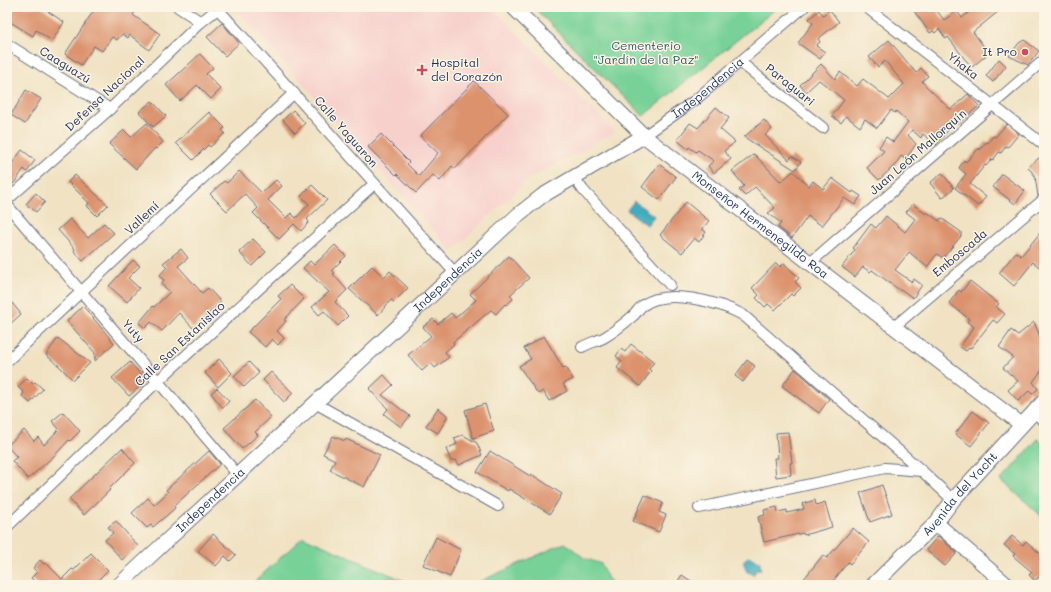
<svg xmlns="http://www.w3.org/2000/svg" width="1051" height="592" font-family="Mali,sans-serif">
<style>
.built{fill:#f7d0cc}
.green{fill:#78d298;stroke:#4a807b}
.water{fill:#3facbd;stroke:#2d6e8e}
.building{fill:#db926d}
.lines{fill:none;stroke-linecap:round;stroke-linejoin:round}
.street-casing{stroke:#666e81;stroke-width:12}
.secondary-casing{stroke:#666e81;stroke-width:16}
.street{stroke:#fff;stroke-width:10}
.secondary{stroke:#fff;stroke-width:14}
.poi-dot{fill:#d1495b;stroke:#fcf5e5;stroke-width:1.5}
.labels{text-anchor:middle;stroke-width:3;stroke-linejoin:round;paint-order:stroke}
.park-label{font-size:12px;fill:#32586c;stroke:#fcf5e5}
.poi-label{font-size:12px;fill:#1b2f5e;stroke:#fcf5e5;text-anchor:end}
.street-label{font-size:12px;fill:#1b2f5e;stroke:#fcf5e5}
</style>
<rect width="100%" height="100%" fill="#fcf5e5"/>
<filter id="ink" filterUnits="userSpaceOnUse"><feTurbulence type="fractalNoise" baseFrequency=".025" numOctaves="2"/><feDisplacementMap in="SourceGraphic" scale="8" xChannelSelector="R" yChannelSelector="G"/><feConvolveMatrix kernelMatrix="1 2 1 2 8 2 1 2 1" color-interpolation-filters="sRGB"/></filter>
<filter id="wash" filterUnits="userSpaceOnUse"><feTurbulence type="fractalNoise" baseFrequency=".012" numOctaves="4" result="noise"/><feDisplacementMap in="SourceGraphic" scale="16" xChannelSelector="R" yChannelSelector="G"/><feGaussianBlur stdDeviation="0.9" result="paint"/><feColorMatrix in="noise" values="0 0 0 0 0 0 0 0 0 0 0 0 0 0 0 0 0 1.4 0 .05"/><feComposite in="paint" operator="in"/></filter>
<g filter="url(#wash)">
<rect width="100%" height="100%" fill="#f0e2c2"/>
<path class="built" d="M234 7H492L615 132 529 179 452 251Z"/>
<path class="green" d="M533 7H778L643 116Z
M1038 439 1044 445V518L1001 480Z
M303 537 414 585H251Z
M565 543 584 558 601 564 608 579 615 585H472Z"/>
<path class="water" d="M634 201 654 216 647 225 627 210Z
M749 556 755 560 760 562 761 569H756L754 574 747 572 743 561Z"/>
<g id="blocks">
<path class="building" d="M7 7H41L64 22 52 41 36 30 33 36 7 20Z
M96 7H139L133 15 160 34 149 50 130 35 128 38 122 34 117 40 112 37 102 51 94 46 81 65 65 54Z
M911 7H934L944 20 957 11 962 18 975 7H1004L973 32 985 48 990 52 972 67 964 58 948 37 946 39 939 29 935 33 933 31 930 33Z
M819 10 823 15 830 10 839 22 818 39 820 42 816 46 825 52 820 59 798 43 813 23 809 19Z
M222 23 239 43 225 56 207 37Z
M889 40 916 73 921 68 928 76 922 81 926 86 949 108 951 109 968 94 979 106 958 124 955 122 936 145 923 134 921 138 912 130 908 135 916 144 906 159 901 156 896 164 879 180 867 168 884 151 879 147 886 137 893 142 908 122 896 111 895 113 891 110 877 128 865 119 860 127 846 116 841 123 832 116 844 100 819 80 806 92 800 85 821 64 835 79 840 72 857 86 863 79 889 99 904 84 885 61 878 67 869 57Z
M1024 40 1039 51 1028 65 1009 56 1019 43Z
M200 54 213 68 206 74 221 89 211 99 197 85 180 101 166 85Z
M999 59 1006 66 993 82 986 76Z
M474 81 508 114 455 169 452 166 440 181 433 175 416 193 397 174 396 175 368 147 381 134 409 162 407 164 419 176 438 153 420 136Z
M26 90 41 99 25 124 11 115Z
M152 101 166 116 153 127 139 112Z
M716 107 729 118 720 129 735 142 724 151 731 159 714 173 708 166 714 161 698 150 696 152 689 147 688 149 677 140 690 123 698 128Z
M293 110 305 123 295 133 283 120Z
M209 112 225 128 222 130 225 133 210 147 208 145 193 160 176 143Z
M764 120 772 129 765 135 789 160 792 156 801 162 795 170 744 137Z
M147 123 163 142 156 149 155 148 136 169 109 144 124 130 131 137Z
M1007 124 1019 134 1008 147 1006 146 1001 153 999 152 993 160 992 159 986 166 985 165 970 184 986 197 978 206 955 188 966 174 959 168 964 160 966 162 979 148 980 150 986 142 988 143 993 136 995 137Z
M22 150 35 160 27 172 24 169 14 183 7 189V170Z
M754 154 781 182 793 171 809 186 813 181 823 189 832 178 852 193 853 191 861 196 855 205 844 198 822 226 808 216 792 238 778 227 781 223 768 213 775 208 755 187 745 196 739 190 744 186 732 171Z
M1044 154V193L1038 196 1035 176 1028 167Z
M659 164 676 177 659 200 642 187Z
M239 171 262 193 276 180 282 186 268 200 286 218 291 213 296 218 309 204 301 196 312 185 327 200 307 219 309 222 301 231 294 224 279 239 253 213 258 208 245 194 227 211 210 194 224 181 227 183Z
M942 173 954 188 942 198 930 183Z
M1002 174 1025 191 1015 204 993 187Z
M75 175 108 205 97 216 87 206 89 203 68 182Z
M36 193 45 202 36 212 26 204Z
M686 202 709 221 702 229 706 232 699 242 694 238 682 253 660 235Z
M913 204 926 214 927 212 939 221 941 218 961 232V236L943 258 937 254 927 267 909 252 895 270 912 282 914 279 922 285 913 298 902 290 901 291 872 270 870 272 863 267 855 277 842 267 855 250 853 248 871 224 876 228 886 216 905 232 915 219 906 212Z
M70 219 88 238 104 223 114 233 83 261 74 251 75 249 58 230Z
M1044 228V244L1039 250 1044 255V271L1033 262 1014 286 999 273 1016 252 1021 256Z
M253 239 266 252 252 266 239 252Z
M335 245 346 256 332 270 335 273 333 274 347 290 335 302 348 316 338 326 324 311 319 315 312 307 329 292 303 268 310 261 314 265Z
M181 249 188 258 178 266 202 293 208 288 221 302 193 328 179 313 162 331 151 322 145 328 139 323 153 306 154 307 170 292 161 284 164 280 159 276 167 267 163 263Z
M509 256 529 278 510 295 513 299 506 305 505 304 496 314 491 310 453 342 454 344 445 352 449 357 435 368 431 363 422 371 408 355 431 336 423 327 433 319 438 324 451 313 455 318 476 300 470 294Z
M133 260 140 266 128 278 139 288 127 302 109 286Z
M776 263 780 267 784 263 799 278 795 282 801 288 793 296 791 294 775 310 768 304 765 307 756 298 759 295 752 288Z
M372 266 384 277 390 271 408 288 394 302 391 300 378 315 349 289Z
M970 281 999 304 996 307 1005 314 997 323 993 320 971 348 970 347 966 351 960 347 974 327 967 322 969 319 949 303 959 290 961 292Z
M290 285 304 299 284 320 286 321 277 331 284 338 278 345 272 339 265 347 248 332 281 299 278 296Z
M12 303 21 314 7 327V307Z
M83 306 114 343 95 361V353L67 321Z
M1034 322 1044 346V367L1033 382 1038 389 1032 394 1029 391 1018 401 1008 390 1018 381 1003 368 1013 357 999 347 1011 330 1018 335Z
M544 336 563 368 566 367 573 379 563 384 567 391 549 401 543 391 538 394 519 366 531 359 524 348Z
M58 338 90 363 73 380 59 366 46 355Z
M631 344 654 362 649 369 651 371 640 386 617 368 622 361 616 356 621 349 625 352Z
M219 359 232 373 218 387 205 373Z
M747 360 755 366 743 382 735 376Z
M130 362 143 377 138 381 142 385 129 396 112 378Z
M249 362 259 373 244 387 234 376Z
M795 369 829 399 819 413 782 386Z
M271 372 293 393 284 402 263 380Z
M384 375 393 385 382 395 410 416 401 427 384 414 388 409 369 389Z
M27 378 33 384 35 382 43 389 30 403 22 396 24 393 18 387Z
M217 388 229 401 223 408 211 393Z
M255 400 271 417 255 432 258 435 242 449 224 428Z
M485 404 494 431 473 438 465 410Z
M438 408 447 415V418L438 433 426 426Z
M973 411 989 423 971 446 955 434Z
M63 412 80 431 70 441 69 440 54 456 28 479 12 461 17 457 7 446 24 430 34 441 38 437 44 445 59 429 52 421Z
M788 432 792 463H790L791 475 776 477 774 458H778L776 433Z
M463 435 477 443 482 455 459 465 456 460 451 461 446 449 457 444 454 438Z
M333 436 345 441 346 439 380 455 364 487 330 470 335 460 323 454Z
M122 448 135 463 109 489 110 490 84 515 69 499Z
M209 451 220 464 174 506 175 508 166 516 153 527 151 525 147 528 132 513 148 498 154 505 168 492 166 490Z
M490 451 530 476 531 474 562 494 550 514 509 489 508 491 477 472Z
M882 485 892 514 870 522 860 493Z
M645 495 663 503 659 512 666 515 659 532 633 521Z
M815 500 816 505 825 502 832 527 804 535 803 533 764 542 758 517 765 515 764 510 777 507 778 512 787 510V513L804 509 802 504Z
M116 521 138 546 122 560 105 540 113 533 108 527Z
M853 528 869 542 850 564 848 562 830 585H799L823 555 827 558Z
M213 534 236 555 230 561 225 556 216 566 198 551Z
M938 536 957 553 945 566 926 550Z
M1012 536 1023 545 1026 541 1044 557V582L1038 577 1035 581 1029 575 1032 572 1013 556 1015 554 1004 545Z
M436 537 461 550 450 577 423 565Z
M91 553 108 570 93 585H38L31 578 37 572 33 568 40 560 44 564 46 563 62 579 72 569 74 570Z
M682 575 697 585H675Z"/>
</g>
</g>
<g filter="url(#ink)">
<use href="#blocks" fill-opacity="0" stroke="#666e81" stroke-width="1"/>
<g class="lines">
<g class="street-casing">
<g id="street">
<path d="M178 7 201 22"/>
<path d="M866 7 1044 145"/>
<path d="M218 9 455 273"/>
<path d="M7 44 110 109"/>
<path d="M740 62 823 128"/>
<path id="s1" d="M644 136 694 101 804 7"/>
<path d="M574 177 583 190 670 285"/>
<path d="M7 200 110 109 201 22 220 7"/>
<path d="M7 205 238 475"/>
<path d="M810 263 1044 60"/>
<path d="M894 327 1044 199"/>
<path d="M582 347C589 343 598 341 605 337 615 331 626 322 634 315 637 312 639 308 642 306 665 287 719 302 743 315L922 471"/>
<path d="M7 361 294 93"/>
<path d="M315 403 498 506"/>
<path d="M1034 412 1044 421"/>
<path d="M699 508 885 468 922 471 953 500"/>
<path d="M7 527 158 381 374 184"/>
</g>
</g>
<g class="secondary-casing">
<g id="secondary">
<path id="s2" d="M513 7 644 136 1022 425"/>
<path d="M936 523 1007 585"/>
<path id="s3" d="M119 585 519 214 542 196 644 136"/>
<path id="s4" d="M873 585 936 523 953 500 1044 401"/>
</g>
</g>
<use href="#street" class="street"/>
<use href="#secondary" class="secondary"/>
</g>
</g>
<g class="poi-dot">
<circle cx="1025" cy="52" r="4"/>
<path d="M420 64h4v4h4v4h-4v4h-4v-4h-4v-4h4z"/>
</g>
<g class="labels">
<g class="park-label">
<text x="646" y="50">Cementerio<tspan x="646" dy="14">"Jardín de la Paz"</tspan></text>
</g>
<g class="poi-label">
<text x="1017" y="56">It Pro</text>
<text x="431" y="67" text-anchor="start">Hospital<tspan x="431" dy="14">del Corazón</tspan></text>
</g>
<g class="street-label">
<text transform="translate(65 65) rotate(32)" y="4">Caaguazú</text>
<text transform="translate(963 66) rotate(38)" y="4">Yhaka</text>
<text transform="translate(790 85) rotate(39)" y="4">Paraguari</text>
<text dy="4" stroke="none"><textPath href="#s1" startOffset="80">Independencia</textPath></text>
<text transform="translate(105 94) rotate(-43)" y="4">Defensa Nacional</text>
<text transform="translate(346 132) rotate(49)" y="4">Calle Yaguaron</text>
<text transform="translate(918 152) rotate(-41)" y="4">Juan León Mallorquín</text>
<text transform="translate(142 218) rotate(-43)" y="4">Vallemí</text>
<text dy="4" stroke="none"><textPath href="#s2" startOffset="330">Monseñor Hermenegildo Roa</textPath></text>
<text transform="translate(960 253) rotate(-40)" y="4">Emboscada</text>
<text dy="4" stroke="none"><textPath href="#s3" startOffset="449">Independencia</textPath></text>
<text transform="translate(133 331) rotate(49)" y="4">Yuty</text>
<text transform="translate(180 344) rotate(-43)" y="4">Calle San Estanislao</text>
<text dy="4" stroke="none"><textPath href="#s4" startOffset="126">Avenida del Yacht</textPath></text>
<text dy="4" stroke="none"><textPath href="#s3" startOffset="125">Independencia</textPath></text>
</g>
</g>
<rect width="1051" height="592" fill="none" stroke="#fcf5e5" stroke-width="24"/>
</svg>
